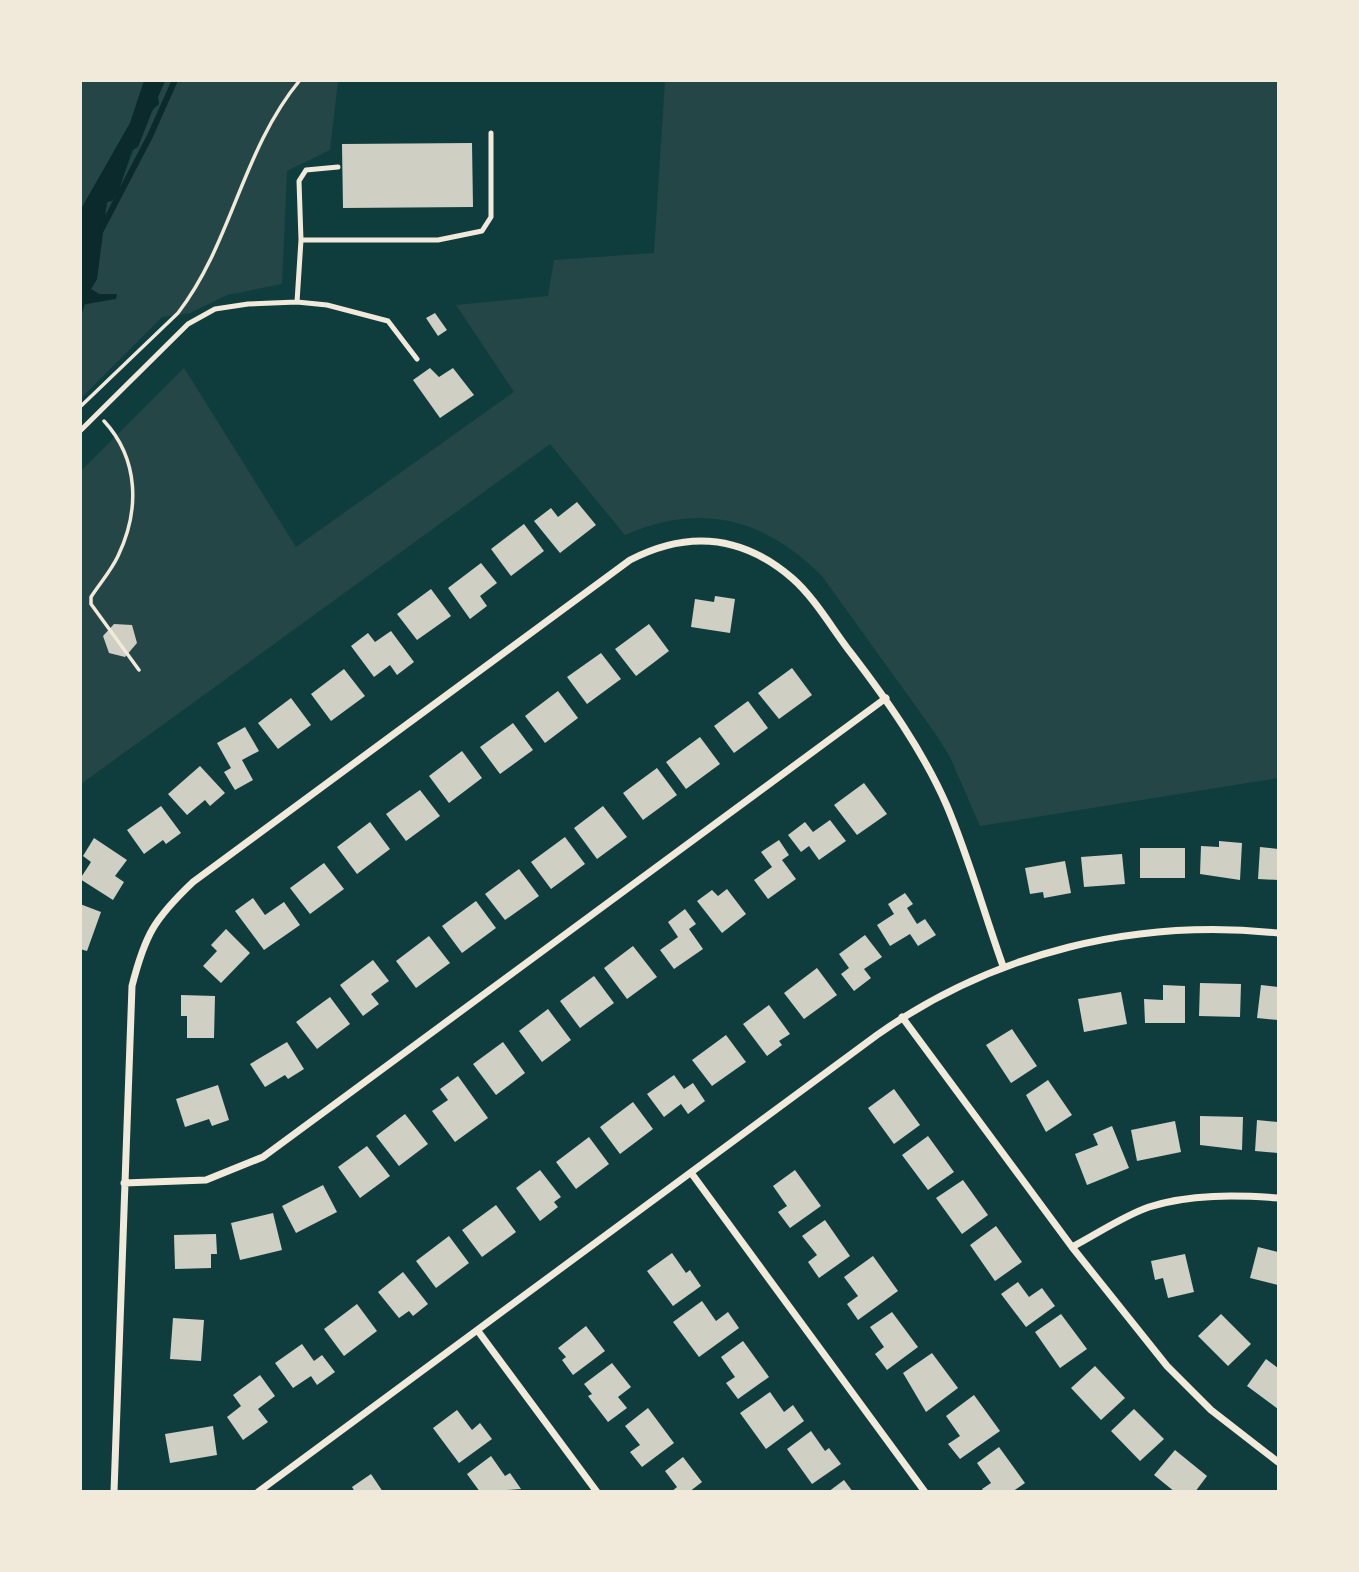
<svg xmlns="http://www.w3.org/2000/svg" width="1359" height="1572" font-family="Barlow,sans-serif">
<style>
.green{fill:#244646}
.water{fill:#0a2a2b}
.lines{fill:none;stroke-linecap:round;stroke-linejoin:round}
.stream{stroke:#0a2a2b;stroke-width:6}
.building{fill:#cfcfc3}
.path{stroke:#f1e9da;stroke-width:3.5}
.service{stroke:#f1e9da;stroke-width:5}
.minor{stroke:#f1e9da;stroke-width:7}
</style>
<rect width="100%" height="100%" fill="#0f3d3e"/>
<path class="green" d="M80 81H144L130 123 81 209Z
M165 81H338L330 150 287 171 282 284 227 295 190 313 162 317 81 398 82 312 84 305 116 298V294H99L91 289 97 279C98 259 101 223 107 204 110 192 121 182 126 170 132 156 147 112 159 104L158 97Z
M665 81H1278V778L980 826 950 757 935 733 822 576C764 518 701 502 625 535L550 444 81 784V471L184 368 296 547 514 392 456 305 548 296 554 260 654 253Z"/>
<path class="water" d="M144 81H165L158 97 159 104 153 109 138 147 132 150 119 190 112 201 107 202 97 279 91 289 99 294H117L116 299 85 304 81 316V209L130 123Z"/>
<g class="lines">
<path class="stream" d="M101 230 150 136 175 80"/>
</g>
<path class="building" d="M472 143 473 207 343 208 342 144Z
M435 313 447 330 438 336 426 318Z
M430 368 439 377 453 368 474 395 440 418 413 380Z
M577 502 596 525 560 553 534 521 551 508 558 517Z
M524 524 544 551 511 576 491 549Z
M481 563 497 583 480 596 487 606 470 619 448 588Z
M431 589 451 616 417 640 397 614Z
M715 596 735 599 730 633 691 627 695 599 714 602Z
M114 624 132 625 137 643 125 657 109 653 103 636Z
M649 624 669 651 636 676 615 649Z
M391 631 414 662 397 675 390 665 374 677 351 646 368 633 375 642Z
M601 653 621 679 587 704 567 677Z
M792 668 812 695 779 719 758 693Z
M344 669 365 696 331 721 311 694Z
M558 691 578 718 545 743 525 716Z
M291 698 311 725 278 749 258 723Z
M748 701 768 728 734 753 714 726Z
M513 723 533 750 500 774 480 747Z
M245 727 259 751 242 760 253 780 235 790 224 772 231 768 217 743Z
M700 737 720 764 686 789 666 762Z
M462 751 482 778 449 803 429 776Z
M200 766 225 793 210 806 205 800 187 815 168 794Z
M657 768 677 795 643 820 623 793Z
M864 783 887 814 857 835 834 805Z
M420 790 440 816 406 841 386 814Z
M161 806 181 833 166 844 163 840 144 854 127 830Z
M603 806 627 837 597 859 574 828Z
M830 820 846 841 819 860 809 846 801 852 788 835 805 822 813 832Z
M370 822 390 849 357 874 337 847Z
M565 837 585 864 551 889 531 862Z
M94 838 127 860 115 876 124 882 113 900 80 879 91 862 83 856Z
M779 840 789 855 782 860 796 879 768 899 754 880 772 867 761 852Z
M1219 841 1242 843 1240 880 1200 874 1201 846 1219 847Z
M1260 847 1278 849V880L1258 879Z
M1140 848H1185V878H1140Z
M1122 854 1125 884 1084 887 1081 857Z
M1065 861 1071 893 1044 898 1043 892 1030 894 1025 868Z
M324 863 344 889 310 914 290 888Z
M519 869 539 896 505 920 485 894Z
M727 889 746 914 722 933 697 901 712 890 718 896Z
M905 893 913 904 907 908 917 924 925 919 936 935 918 946 910 934 890 946 877 925 894 914 888 904Z
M253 898 265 915 284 902 300 925 264 950 235 911Z
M476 901 496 928 462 953 442 926Z
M80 904 101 912 87 951 80 949Z
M685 909 696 924 689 929 703 949 674 969 660 950 678 937 668 922Z
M226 929 250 953 221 983 203 966 217 951 211 945Z
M865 935 882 957 864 969 871 978 854 991 841 974 849 968 839 954Z
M429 936 450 963 416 988 396 961Z
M633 946 657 977 627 999 604 968Z
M373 960 389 981 371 994 379 1004 363 1016 340 985Z
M817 968 837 995 804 1019 784 993Z
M594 976 614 1003 580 1028 560 1001Z
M1200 983 1241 984 1240 1017 1199 1016Z
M1163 985 1185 986V1023H1145L1144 999 1163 1000Z
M1261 985 1278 987V1020L1257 1018Z
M1121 992 1127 1024 1084 1032 1078 999Z
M181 995 215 996 214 1038H187V1016H181Z
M330 997 350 1024 317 1049 296 1022Z
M769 1005 790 1034 779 1041 782 1045 767 1056 743 1024Z
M548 1009 571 1040 542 1062 519 1031Z
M1012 1029 1037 1066 1011 1083 986 1045Z
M726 1035 746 1062 712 1086 692 1060Z
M287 1042 304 1069 288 1079 285 1075 265 1087 250 1064Z
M503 1042 525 1073 496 1095 473 1064Z
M674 1075 684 1089 693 1083 705 1101 688 1114 681 1104 664 1117 647 1094Z
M458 1076 488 1118 455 1142 432 1111 448 1100 440 1089Z
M1048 1080 1072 1115 1046 1132 1026 1095Z
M218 1085 229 1120 212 1126 209 1119 185 1127 176 1099Z
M894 1089 920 1125 894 1144 868 1108Z
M633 1102 653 1129 620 1154 600 1127Z
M405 1114 428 1144 399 1166 376 1136Z
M1200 1116 1243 1117 1242 1150 1200 1145Z
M1257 1120 1278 1122V1153L1255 1151Z
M1175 1121 1181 1152 1137 1161 1131 1130Z
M1112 1126 1129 1168 1087 1185 1075 1154 1098 1145 1093 1134Z
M928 1136 954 1172 928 1190 902 1155Z
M589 1137 609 1164 576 1189 556 1162Z
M367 1146 390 1176 360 1198 338 1167Z
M540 1170 561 1197 554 1202 558 1207 540 1221 516 1188Z
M795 1170 821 1206 790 1228 778 1212 787 1206 773 1186Z
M963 1180 988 1215 962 1234 936 1198Z
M323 1185 337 1212 296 1233 282 1206Z
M496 1205 516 1232 482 1257 462 1230Z
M273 1213 282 1250 240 1260 231 1223Z
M825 1220 850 1256 819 1278 808 1262 817 1255 802 1236Z
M996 1226 1022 1262 995 1281 970 1245Z
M216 1234 217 1254H211V1268L175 1269 174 1235Z
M449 1236 469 1263 436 1288 416 1261Z
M1258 1247 1278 1252V1285L1250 1278Z
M672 1253 686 1273 690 1270 701 1286 673 1306 647 1271Z
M1185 1254 1194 1292 1168 1298 1163 1278 1155 1280 1151 1261Z
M873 1256 898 1291 858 1320 847 1304 858 1296 844 1277Z
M403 1272 428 1304 413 1316 409 1311 399 1318 378 1292Z
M1018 1282 1029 1297 1042 1288 1055 1306 1026 1327 1001 1294Z
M702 1301 716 1321 728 1312 739 1328 699 1357 673 1322Z
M357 1304 377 1331 344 1356 324 1329Z
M892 1312 918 1347 887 1370 875 1354 884 1347 870 1327Z
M1061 1314 1087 1349 1060 1368 1035 1332Z
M1221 1314 1251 1344 1228 1366 1198 1336Z
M173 1318 204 1320 201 1361 170 1359Z
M586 1326 605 1351 573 1375 562 1360 566 1357 558 1348Z
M743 1341 769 1377 738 1399 726 1383 735 1377 721 1357Z
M302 1344 314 1361 322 1355 335 1372 317 1385 311 1376 293 1388 275 1363Z
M932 1353 958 1388 926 1412 903 1373Z
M1266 1359 1278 1368V1409L1247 1386Z
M612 1363 631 1387 618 1397 627 1408 608 1422 588 1396 592 1394 584 1384Z
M1095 1366 1125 1398 1101 1420 1071 1388Z
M260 1375 275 1396 258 1409 268 1422 243 1440 227 1417 241 1406 233 1395Z
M770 1392 784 1412 793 1405 804 1421 766 1449 740 1413Z
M974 1395 1000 1431 960 1459 948 1444 960 1436 946 1416Z
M648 1408 674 1443 642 1467 630 1452 640 1445 625 1426Z
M1134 1409 1164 1439 1140 1461 1111 1431Z
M457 1410 472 1430 480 1423 492 1439 459 1463 433 1428Z
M213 1426 217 1455 170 1463 165 1434Z
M811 1431 825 1451 829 1448 841 1464 812 1484 787 1449Z
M999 1447 1025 1483 1012 1492H984L982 1489 991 1483 977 1463Z
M1175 1450 1207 1476 1195 1492H1175L1154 1475Z
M491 1456 505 1476 510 1473 521 1489 480 1492 467 1474Z
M683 1457 702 1482 689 1492H671L677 1487 665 1471Z
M371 1474 383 1492H355L352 1487Z
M844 1480 853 1492H828Z"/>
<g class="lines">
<path class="path" d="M80 407 178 313C232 243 242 150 300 80
M104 421C139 459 140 510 118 556 111 571 100 583 91 597V604L139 670"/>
<path class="service" d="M301 240H438L482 231 491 217V133
M297 302 301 240 299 181 306 170 338 167
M80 431 188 324 215 309 248 304 297 302 327 305 388 321 417 359"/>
<path class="minor" d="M902 1017 1072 1247 1167 1366 1211 1410 1278 1462
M692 1174 925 1492
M124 1183 206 1180 263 1157 886 698
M1072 1247C1097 1234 1123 1216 1149 1207 1190 1194 1236 1195 1278 1198
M478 1331 597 1492
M114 1492 132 986C145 935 154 919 193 882L630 560C688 530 742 535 792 578 815 598 833 630 851 653 887 700 923 751 947 806 969 858 984 913 1003 966
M258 1492 877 1035C995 952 1136 918 1278 933"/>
</g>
<rect width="1359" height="1572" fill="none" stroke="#f1e9da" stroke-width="164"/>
</svg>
